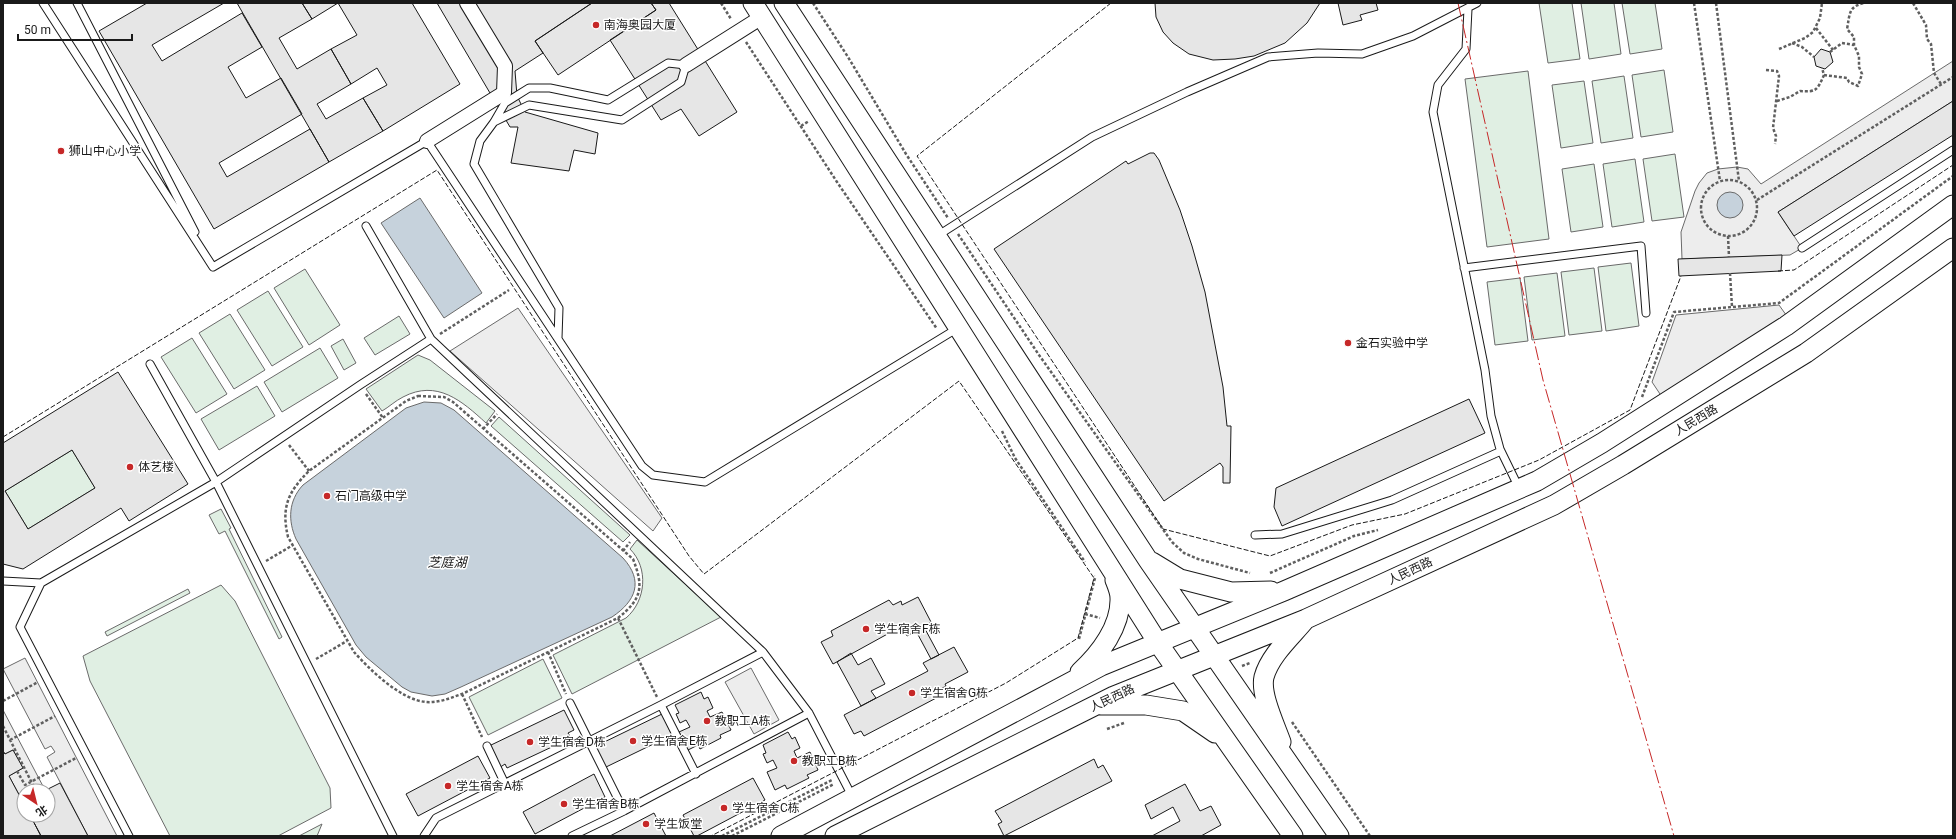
<svg xmlns="http://www.w3.org/2000/svg" width="1956" height="839" font-family="Roboto,'Noto Sans SC',sans-serif">
<style>
.green{fill:#e0efe3;stroke:#6a6a6a}
.parking{fill:#ededed;stroke:#6a6a6a}
.water{fill:#c6d2dc;stroke:#6a6a6a}
.building{fill:#e6e6e6;stroke:#1a1a1a;fill-rule:evenodd}
.lines{fill:none;stroke-linecap:round;stroke-linejoin:round}
.lane-casing{stroke:#1a1a1a;stroke-width:9}
.street-casing{stroke:#1a1a1a;stroke-width:16}
.secondary-casing{stroke:#1a1a1a;stroke-width:21}
.path{stroke:#5f5f5f;stroke-width:2.5;stroke-dasharray:3 2;stroke-linecap:butt}
.lane{stroke:#fff;stroke-width:7}
.street{stroke:#fff;stroke-width:14}
.secondary{stroke:#fff;stroke-width:19}
.fence{stroke:#1a1a1a;stroke-width:1;stroke-dasharray:5 2;stroke-linecap:butt}
.power{stroke:#c62828;stroke-width:1;stroke-dasharray:14 3 2 3;stroke-linecap:butt}
.poi-dot{fill:#c62828;stroke:#fff;stroke-width:1.5}
.labels{text-anchor:middle;stroke-width:3;stroke-linejoin:round;paint-order:stroke}
.poi-label{font-size:12px;fill:#1a1a1a;stroke:#fff;text-anchor:start}
.street-label{font-size:12px;fill:#1a1a1a;stroke:#fff}
.water-label{font-size:13px;font-style:italic;fill:#1a1a1a;stroke:#fff}
</style>
<rect width="100%" height="100%" fill="#fff"/>
<path class="green" d="M1539 3H1572L1580 59 1548 63Z
M1581 3H1614L1621 54 1589 59Z
M1622 3H1655L1662 49 1630 54Z
M1664 70 1673 132 1641 137 1632 75Z
M1528 71 1549 239 1487 247 1465 79Z
M1624 76 1633 138 1601 143 1592 81Z
M1584 81 1593 143 1561 148 1552 85Z
M1675 154 1684 217 1652 221 1643 159Z
M1635 159 1644 222 1612 227 1603 164Z
M1594 164 1603 227 1571 232 1562 169Z
M1631 263 1639 326 1606 331 1598 267Z
M1594 268 1602 331 1569 335 1561 272Z
M305 269 340 325 309 345 274 288Z
M1557 273 1565 336 1532 340 1524 277Z
M1520 278 1528 341 1495 345 1487 282Z
M268 291 303 347 272 366 237 310Z
M230 314 265 370 234 389 199 333Z
M399 316 410 334 375 355 364 338Z
M192 338 227 394 196 413 161 357Z
M343 339 356 363 344 370 331 346Z
M320 348 338 378 282 412 264 382Z
M418 355 430 360 495 411 486 423C462 401 437 379 403 397 395 401 389 407 382 411L366 389Z
M257 386 275 416 219 450 201 419Z
M499 417 630 535 623 542 491 426Z
M72 450 95 488 28 529 5 491Z
M221 509 231 528 229 529 282 637 279 639 225 531 219 534 209 515Z
M637 540 721 617 572 694 553 655 626 618C646 601 649 568 630 549Z
M221 585 235 601 330 788 331 808 278 836H170L90 681 83 656Z
M188 589 190 593 107 636 105 632Z
M543 659 562 698 488 735 469 697Z
M322 824 317 836H299Z"/>
<path class="parking" d="M1953 61V101L1778 212 1802 248 1790 255 1682 259 1681 232 1695 191 1699 183 1707 173 1718 169 1737 167 1748 169 1761 184Z
M1779 305 1789 319 1664 400 1652 382 1676 315Z
M518 308 662 518 653 531 450 351Z
M25 658 76 757 117 836H88L47 757 55 752 51 746 45 749 3 669Z
M751 668 779 720 754 734 725 682Z
M3 710 45 790 24 791 23 802 9 776 23 768 13 750 5 754 3 751Z"/>
<path class="water" d="M1717 205a13 13 0 1 1 26 0a13 13 0 1 1-26 0Z
M420 198 482 293 444 318 381 223Z
M424 402 441 403 454 410 623 558C644 581 636 601 612 617L461 687 445 694 432 696 411 692 402 687 366 657 356 645 296 539C288 521 288 501 303 485L406 408Z"/>
<path class="building" d="M147 3H224L152 45 162 61 242 13 262 47 228 67 246 98 281 78 302 114 219 163 227 177 310 129 329 162 214 229 99 31Z
M237 3H302L312 19 279 38 297 69 331 49 351 84 317 104 326 119 363 98 383 131 329 162Z
M302 3H338L312 19Z
M338 3H412L460 84 383 131 363 98 387 85 377 68 351 84 331 49 357 35Z
M437 3H592L535 41 543 53 515 71 517 96 525 112 598 133 595 154 574 150 569 171 511 163 518 127H510Z
M592 3H651L656 10 558 75 535 41Z
M651 3H669L737 112 699 136 681 109 661 120 610 40 656 10Z
M1155 3H1320L1307 23 1285 43 1254 56 1235 59 1213 60 1189 54 1173 43 1163 32 1156 17Z
M1338 3H1376L1378 10 1360 15 1362 20 1343 25Z
M1821 49 1830 52 1833 62 1825 69 1816 66 1814 57Z
M1953 101V135L1794 236 1778 212Z
M1150 153H1154L1159 160 1180 210 1192 246 1205 292 1223 387 1227 426H1231L1230 483H1223V467L1220 463 1164 501 994 249 1126 161 1128 164Z
M1782 255 1781 271 1679 276 1678 259Z
M118 372 188 484 129 521 121 508 23 569 3 564V443ZM72 450 95 488 28 529 5 491Z
M1469 399 1485 433 1282 526 1274 507 1276 488Z
M918 597 931 622 907 636 902 626 833 664 821 642 833 636 831 631 889 600 893 605 901 601 902 605Z
M924 627 939 655 931 659 916 631Z
M954 647 968 672 945 684 946 686 937 691 940 696 864 736 861 731 854 734 844 715 928 671 923 663Z
M851 653 858 665 871 658 885 684 871 691 876 698 861 706 837 662Z
M701 692 704 699 708 697 713 708 707 711 710 717 722 712 731 730 720 735 721 738 700 749 698 745 688 750 679 732 690 727 686 720 680 723 676 714 679 713 675 705Z
M564 710 574 730 568 733 571 738 507 768 505 764 499 768 489 746Z
M662 714 672 735 604 768 594 747Z
M788 732 792 739 795 737 800 748 794 751 797 758 810 752 818 770 807 775 809 778 787 789 785 785 775 790 767 772 777 768 773 760 767 763 763 754 766 753 763 745Z
M13 750 23 768 9 776 24 804V815H30L41 836H3V751L5 754Z
M478 756 490 778 418 816 406 794Z
M1094 759 1098 768 1103 765 1112 781 1004 836 998 824 1002 822 995 811Z
M594 774 605 797 535 834 523 812Z
M753 778 765 800 697 836H694L683 815Z
M60 783 88 836H41L30 815H48V791H44Z
M1185 784 1200 811 1211 806 1221 825 1201 836H1152L1180 821 1173 807 1151 819 1145 805Z
M654 813 666 836H610Z"/>
<g class="lines">
<g class="lane-casing">
<path id="lane" d="M43 3 213 267
M77 3 195 232
M1468 9 1466 49 1438 85 1433 112 1485 370 1491 416 1500 449 1519 488
M494 122 529 105 622 120 681 82 686 65 668 63 608 100 550 88H529L505 103 494 122 480 141 474 164 559 308 558 338
M366 226 431 339
M937 236 1092 137 1187 92 1268 57 1318 53 1362 54 1413 36 1477 3
M1802 248 1953 150
M213 267 427 141 642 466 653 475 705 482 958 328
M1464 268 1641 246 1646 313
M150 364 216 482 393 836
M1255 535 1282 534 1392 500 1501 451
M3 581 41 583 216 482 360 385 431 339 763 652 809 713 853 798
M41 583 20 627 129 836
M570 703 624 811
M661 705 696 774
M487 746 505 784
M424 836 436 818 661 705 763 652
M572 836 624 811 809 713"/>
</g>
<g class="street-casing">
<path id="street" d="M686 65 762 17
M427 141 504 93 505 66 467 3"/>
</g>
<g class="secondary-casing">
<path id="secondary" d="M753 3 1158 643 1293 836
M784 3 1148 560 1339 836
M1152 562 1180 579 1231 592 1271 591
M1080 672C1100 654 1121 626 1120 598 1120 592 1117 585 1115 580
M1101 705H1146L1183 711 1215 733
M1281 742C1275 725 1260 694 1264 677 1270 655 1292 636 1305 620
M781 836 1101 666 1284 591 1537 481 1602 443 1786 326 1953 205
M835 836 1114 696 1306 619 1554 505 1623 465 1806 353 1953 248"/>
</g>
<path class="path" d="M721 3 731 19
M813 3 848 57 906 154 948 218
M1694 3 1720 181
M1716 3 1739 181
M1913 3 1926 25 1927 39 1931 44 1934 73 1941 84
M1816 28 1833 50
M746 42 837 182 937 329
M1792 43 1802 47 1814 57
M1779 49 1805 38 1813 32 1820 18 1822 3
M1830 52 1842 43 1854 45
M1766 70 1777 71 1779 76 1773 128 1776 136 1775 144
M1824 75 1847 78 1849 82 1858 86 1862 74 1859 67V56L1854 45V37L1847 29C1850 14 1848 6 1865 3
M1777 101 1790 97 1800 91C1816 92 1817 91 1824 75L1822 68
M801 126 809 121
M1701 208a28 28 0 1 1 56 0a28 28 0 1 1-56 0Z
M1757 200 1953 77
M958 234 1039 355 1172 542 1184 553 1198 559 1250 573
M1728 236 1729 257
M1730 273 1732 307
M440 334 509 290
M366 394 383 418
M418 396 444 397 453 402 633 559C644 587 642 599 618 618L462 694C450 698 439 703 426 702 401 700 370 670 354 652L288 537C281 507 288 492 309 471L406 401Z
M1642 397 1674 312 1779 303 1953 176
M483 429 497 414
M1002 431 1015 458 1085 562
M289 445 309 471
M623 551 630 542
M266 561 293 545
M1270 573 1354 536 1378 530
M1085 614 1100 618
M618 618 657 697
M1079 639 1095 578 1094 576
M548 652 566 694
M316 659 347 641
M1242 666 1250 663
M462 694 482 737
M3 701 38 682
M1292 722 1370 836
M3 726 36 791
M1107 729 1124 723
M10 740 55 716
M17 771 25 785 76 758
M722 836 832 780
M732 836 834 784"/>
<use href="#lane" class="lane"/>
<use href="#street" class="street"/>
<use href="#secondary" class="secondary"/>
<path class="fence" d="M1111 3 917 156 1163 529 1270 556 1352 525 1405 514 1539 460 1630 410 1681 276
M1778 271 1794 270 1953 165
M3 437 437 170 689 556 704 574 959 381 1094 578 1078 638 1006 683 711 836"/>
<path class="power" d="M1458 3 1543 380 1674 836"/>
</g>
<g class="poi-dot">
<circle cx="596" cy="25" r="4"/>
<circle cx="61" cy="151" r="4"/>
<circle cx="1348" cy="343" r="4"/>
<circle cx="130" cy="467" r="4"/>
<circle cx="327" cy="496" r="4"/>
<circle cx="866" cy="629" r="4"/>
<circle cx="912" cy="693" r="4"/>
<circle cx="707" cy="721" r="4"/>
<circle cx="633" cy="741" r="4"/>
<circle cx="530" cy="742" r="4"/>
<circle cx="794" cy="761" r="4"/>
<circle cx="448" cy="786" r="4"/>
<circle cx="564" cy="804" r="4"/>
<circle cx="724" cy="808" r="4"/>
<circle cx="646" cy="824" r="4"/>
</g>
<g class="labels">
<g class="poi-label">
<text x="604" y="29">南海奥园大厦</text>
<text x="69" y="155">狮山中心小学</text>
<text x="1356" y="347">金石实验中学</text>
<text x="138" y="471">体艺楼</text>
<text x="335" y="500">石门高级中学</text>
<text x="874" y="633">学生宿舍F栋</text>
<text x="920" y="697">学生宿舍G栋</text>
<text x="715" y="725">教职工A栋</text>
<text x="641" y="745">学生宿舍E栋</text>
<text x="538" y="746">学生宿舍D栋</text>
<text x="802" y="765">教职工B栋</text>
<text x="456" y="790">学生宿舍A栋</text>
<text x="572" y="808">学生宿舍B栋</text>
<text x="732" y="812">学生宿舍C栋</text>
<text x="654" y="828">学生饭堂</text>
</g>
<g class="street-label">
<text transform="translate(1696 420) rotate(-31)" y="4">人民西路</text>
<text transform="translate(1410 571) rotate(-25)" y="4">人民西路</text>
<text transform="translate(1112 698) rotate(-25)" y="4">人民西路</text>
</g>
<g class="water-label">
<text x="447" y="567">芝庭湖</text>
</g>
</g>
<rect width="1956" height="839" fill="none" stroke="#1a1a1a" stroke-width="8"/>
<g transform="translate(36 803) rotate(145)"><circle r="19" fill="#ffffff" stroke="#a3a3a3"/>
<path d="M0-3L7 15L0 10L-7 15Z" fill="#c62828"/>
<text y="-6" font-size="11" font-weight="bold" text-anchor="middle" fill="#1a1a1a">北</text>
</g>
<path d="M18 34v6h114v-6" fill="none" stroke="#1a1a1a" stroke-width="2"/>
<text x="24" y="34" font-size="12" fill="#1a1a1a" stroke="#ffffff" stroke-width="3" paint-order="stroke">50 m</text>
</svg>
